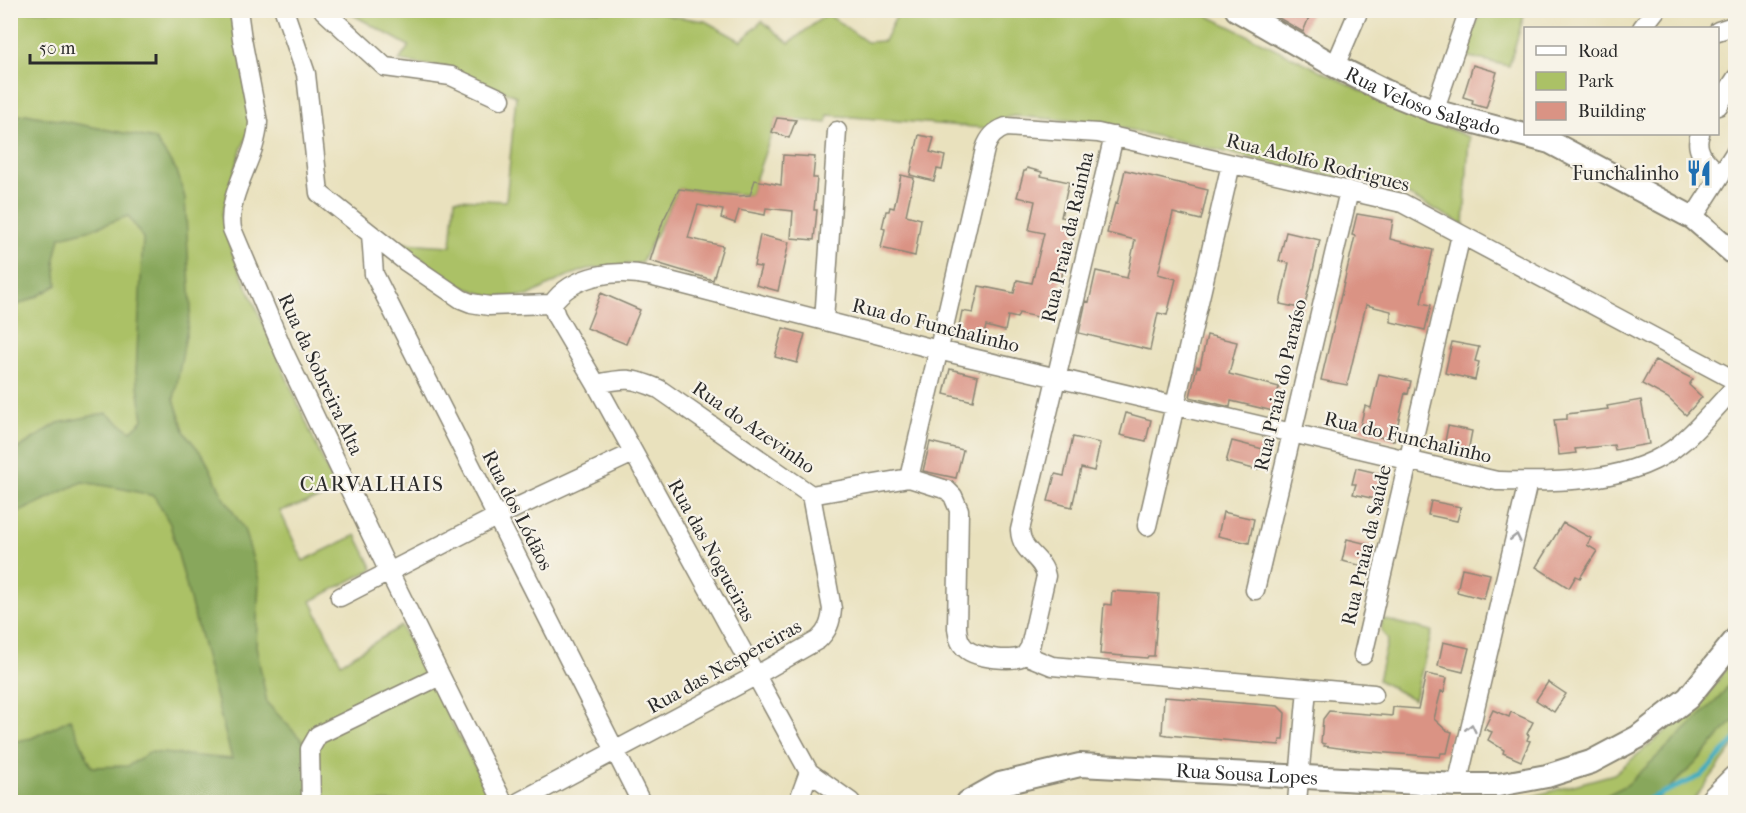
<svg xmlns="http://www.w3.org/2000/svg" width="1746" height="813" font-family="'IM FELL French Canon',serif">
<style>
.green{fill:#abc166;stroke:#6b7648;stroke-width:1.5}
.forest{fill:#88a75b;stroke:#5a6943;stroke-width:1.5}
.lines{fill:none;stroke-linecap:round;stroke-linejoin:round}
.stream{stroke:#40acbf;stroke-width:5}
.building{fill:#da9384}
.minor-casing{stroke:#8a8674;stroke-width:21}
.tertiary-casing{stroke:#8a8674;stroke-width:26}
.trunk-casing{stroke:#8a8674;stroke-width:33}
.minor{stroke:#fff;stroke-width:18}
.tertiary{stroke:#fff;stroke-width:22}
.trunk{stroke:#fff;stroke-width:30}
.oneway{stroke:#a0a0a0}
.labels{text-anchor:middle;stroke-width:4.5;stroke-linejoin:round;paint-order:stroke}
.street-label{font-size:20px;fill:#2b2b2b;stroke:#f7f3e8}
.poi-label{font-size:20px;fill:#2b2b2b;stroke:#f7f3e8;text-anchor:end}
.neighbourhood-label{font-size:21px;letter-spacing:1.5px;fill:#2b2b2b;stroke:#f7f3e8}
</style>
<rect width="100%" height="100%" fill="#f7f3e8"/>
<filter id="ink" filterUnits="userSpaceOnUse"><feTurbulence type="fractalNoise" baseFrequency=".0167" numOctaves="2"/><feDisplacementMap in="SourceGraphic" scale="12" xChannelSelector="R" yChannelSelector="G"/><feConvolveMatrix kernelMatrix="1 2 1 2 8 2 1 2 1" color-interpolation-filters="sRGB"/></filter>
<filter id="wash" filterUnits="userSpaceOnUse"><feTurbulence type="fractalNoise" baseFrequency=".008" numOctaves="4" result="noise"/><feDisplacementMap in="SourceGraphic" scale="24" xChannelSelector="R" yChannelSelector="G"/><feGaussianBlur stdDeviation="1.35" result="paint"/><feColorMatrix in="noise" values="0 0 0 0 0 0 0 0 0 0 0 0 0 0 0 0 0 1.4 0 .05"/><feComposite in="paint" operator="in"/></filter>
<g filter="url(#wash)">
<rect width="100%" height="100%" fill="#e9e1bd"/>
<path class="green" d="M1521 10 1525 12 1509 66 1465 56 1481 11Z
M10 11H233L252 125 241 150 222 215 231 250 337 493 280 511 303 561 356 535 373 569 311 601 341 663 401 626 490 795 482 802H11Z
M346 11H659L670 16 705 21 741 41 762 21 789 43 827 14 867 42 884 41 899 11H1198L1383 101 1469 137 1464 225 1406 194 1100 123 1014 116 999 119 986 128 828 115 827 123 777 118 750 195 679 189 641 263 588 269 565 277 528 296 492 297 453 283 401 243 451 246 455 199 506 201 516 96 448 68 399 61 409 46Z
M1382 619 1432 631 1414 700 1378 680 1388 639 1381 631Z
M1735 655V745L1692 802H1347V798L1530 797 1614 774 1707 697Z"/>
<path class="forest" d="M26 114 155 139 177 171 185 198 191 308 174 399 185 433 205 458 223 496 244 529 259 580 256 646 267 703 316 755 320 802H11V742L32 738 70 719 92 767 128 766 150 752 232 759 170 524 154 496 124 489 82 482 11 516V453L58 423 106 413 131 431 143 420 136 372 143 238 128 216 92 229 60 237 55 259 57 285 38 296 11 308V117Z
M1735 677V719L1694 765 1654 802H1593L1627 785 1719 698Z"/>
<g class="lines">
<path class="stream" d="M220 802 240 798 254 802
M1642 802 1701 776 1736 739"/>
</g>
<g id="blocks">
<path class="building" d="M1265 10H1312L1303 32Z
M1473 65 1497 72 1486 108 1472 104 1473 100 1463 97Z
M777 118 796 120 789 138 772 132Z
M919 135 934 138 930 152 945 156 942 170 937 169 934 181 910 175Z
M783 155 815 157 813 178H817L814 210H817L814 240 791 238 793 211 766 208 765 215 739 210 735 223 721 218 723 210 698 205 688 238 723 246 713 280 650 261 663 221 679 189 739 196 750 195 755 180 781 185Z
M1027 168 1042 172 1041 176 1069 182 1061 217 1077 220 1071 249H1068L1052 320 1019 313 1017 318 1008 316 1005 331 986 326 982 342 957 336 962 311 973 313 979 286 1014 293 1017 280 1032 283 1044 233 1029 230 1035 201 1017 197 1024 171H1026Z
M1125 170 1208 190 1201 220 1173 213 1158 274 1176 279 1167 315 1158 313 1150 350 1079 333 1086 301 1089 302 1096 271 1127 278 1135 240 1107 233 1115 203 1117 204Z
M901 175 914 178 906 215 921 219 915 256 881 248 885 229 882 228 886 211H889L890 207 894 208Z
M1357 214 1393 220 1390 239 1433 250 1421 303 1431 305 1425 330 1391 322V311L1366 305 1347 385 1321 380 1355 236 1352 235Z
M1286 232 1320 240 1304 309 1280 304 1289 263 1279 261Z
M760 235 789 242 778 291 756 285 761 267 754 266Z
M601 293 640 310 626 344 587 328Z
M783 328 805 334 797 363 775 357Z
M1207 335 1237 342 1229 374 1279 387 1273 411 1231 401 1230 407 1190 397 1197 366 1200 367Z
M1452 342 1479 347 1475 361 1479 362 1475 380 1445 373Z
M1655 360 1693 379 1689 385 1702 397 1686 415 1668 398 1642 384Z
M950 369 978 376 973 401 944 394Z
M1379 374 1411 381 1408 394 1405 393 1394 441 1359 431 1365 406 1371 408Z
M1641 400 1649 444 1615 450 1614 445 1575 449 1576 453 1559 455 1554 420 1567 419V414L1608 409 1607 406Z
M1126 413 1151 420 1146 441 1120 435Z
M1448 426 1472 431 1467 457 1443 452Z
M1073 437 1100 443 1094 471 1081 468 1072 507 1048 501 1055 474 1064 476Z
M1232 441 1263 449 1258 470 1226 462Z
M930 442 963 450 956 478 923 471Z
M1356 468 1386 475 1380 500 1353 494 1356 484H1352Z
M1431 501 1461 507 1457 521 1428 515Z
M1223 512 1254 519 1249 543 1218 536Z
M1563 523 1591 538 1587 545 1597 551 1580 578 1576 576 1569 588 1536 567Z
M1347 539 1372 545 1367 567 1342 561Z
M1462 568 1490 574 1484 599 1457 592Z
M1112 591 1159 594 1154 656H1148L1147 658 1100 654 1104 604 1111 605Z
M1443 642 1469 648 1463 672 1438 666Z
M1426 674 1447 678 1444 692 1441 691 1434 719 1446 730 1452 732 1447 753H1441L1440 757 1360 751 1324 746 1325 744 1321 743 1323 719 1329 711 1392 716 1393 707 1418 709Z
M1548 682 1566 694 1554 712 1536 700Z
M1164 697 1278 706 1285 713 1283 740H1280L1279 745 1167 735 1162 734Z
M1493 710 1509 717 1511 712 1533 722 1527 734 1529 735 1527 740 1530 741 1521 761 1503 753 1504 750 1488 740 1492 732 1484 729Z"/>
</g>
</g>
<g filter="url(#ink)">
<use href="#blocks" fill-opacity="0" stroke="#8a8674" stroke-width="1.5"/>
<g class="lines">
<g class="minor-casing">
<path id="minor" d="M238 10 242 39 258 122C257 159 226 192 232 229L284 352 389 572 503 802
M284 10 306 74 319 193 405 261 461 299 471 303 489 306 552 304
M323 10 385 67 451 76 501 99
M1642 28 1656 10
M1718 31 1736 25
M1335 66 1359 10
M1718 106 1736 78
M1434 111 1469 10
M1700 134C1693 152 1708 163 1720 175
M1693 218 1736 151
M371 234 374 274 641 802
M552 304C573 274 616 269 650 276L938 350 1497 481C1557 482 1633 484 1681 443 1701 426 1718 405 1736 386
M552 304 556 316 596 384 809 772 851 802
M824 321 837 131
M596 384C625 378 631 377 659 389L811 495 909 478 947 490 953 496 959 510 957 628C958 636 959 643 966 649 976 658 1015 663 1025 655
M909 478 985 149C989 137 995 131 1006 127L1098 133 1402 203 1736 381
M1147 526 1231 164
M1255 590 1349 191
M340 597 496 517 633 453
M1025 655 1030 647 1046 576C1042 556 1021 553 1020 530L1114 136
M1025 655 1052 666 1374 694
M1363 655 1461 235
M1457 785 1528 482
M311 802 310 749 318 735 440 676
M519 802 755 676 818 640C828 631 831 622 832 609L811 495
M798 802 809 772
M1297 802 1307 689"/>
</g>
<g class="tertiary-casing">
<g id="tertiary">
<path id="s1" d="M1237 10 1335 66 1385 91 1434 111 1550 142 1693 218 1736 255"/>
<path id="s2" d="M968 802 1000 784 1080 765 1457 785H1498L1547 776 1591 762 1638 737 1688 698 1736 639"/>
</g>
</g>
<g class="trunk-casing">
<path id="trunk" d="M1715 802 1736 781"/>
</g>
<use href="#minor" class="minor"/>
<use href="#tertiary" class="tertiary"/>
<use href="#trunk" class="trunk"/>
</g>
<defs><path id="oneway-chevron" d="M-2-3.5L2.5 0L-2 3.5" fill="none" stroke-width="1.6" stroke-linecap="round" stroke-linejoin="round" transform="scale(1.5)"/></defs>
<g class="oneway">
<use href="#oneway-chevron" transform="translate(1516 538) rotate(-77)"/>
<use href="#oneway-chevron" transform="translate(1471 728) rotate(-77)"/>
</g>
</g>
<defs>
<g id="restaurant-bare" transform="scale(2.07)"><path d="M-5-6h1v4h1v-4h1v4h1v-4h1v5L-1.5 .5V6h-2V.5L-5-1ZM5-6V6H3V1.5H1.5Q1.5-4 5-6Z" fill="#1f6fb2" stroke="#f7f3e8" stroke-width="2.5" paint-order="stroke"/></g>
</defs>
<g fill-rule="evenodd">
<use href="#restaurant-bare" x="1699" y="173"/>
</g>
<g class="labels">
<g class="street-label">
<text dy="7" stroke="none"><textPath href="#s1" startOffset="208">Rua Veloso Salgado</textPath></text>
<text transform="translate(1318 162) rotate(14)" y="7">Rua Adolfo Rodrigues</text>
<text transform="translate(1067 237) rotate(-77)" y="7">Rua Praia da Rainha</text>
<text transform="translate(936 325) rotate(14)" y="7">Rua do Funchalinho</text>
<text transform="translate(321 374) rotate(65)" y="7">Rua da Sobreira Alta</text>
<text transform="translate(1280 385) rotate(-77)" y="7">Rua Praia do Paraíso</text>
<text transform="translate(754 427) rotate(35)" y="7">Rua do Azevinho</text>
<text transform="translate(1408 437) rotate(13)" y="7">Rua do Funchalinho</text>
<text transform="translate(518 510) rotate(63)" y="7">Rua dos Lódãos</text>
<text transform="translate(1366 545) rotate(-77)" y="7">Rua Praia da Saúde</text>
<text transform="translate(712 550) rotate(61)" y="7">Rua das Nogueiras</text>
<text transform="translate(724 666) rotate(-29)" y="7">Rua das Nespereiras</text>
<text dy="7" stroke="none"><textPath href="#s2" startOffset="286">Rua Sousa Lopes</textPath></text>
</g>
<g class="poi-label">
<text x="1679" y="180">Funchalinho</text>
</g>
<g class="neighbourhood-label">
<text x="372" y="491">CARVALHAIS</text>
</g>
</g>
<rect width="1746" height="813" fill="none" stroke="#f7f3e8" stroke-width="36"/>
<rect x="1524" y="27" width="195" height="108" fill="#f7f3e8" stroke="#a5a39c" stroke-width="1.5"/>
<rect x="1536" y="46" width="30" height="9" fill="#ffffff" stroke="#a5a39c" stroke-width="1.5"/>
<text x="1578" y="57" font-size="18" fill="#2b2b2b">Road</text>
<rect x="1536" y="72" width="30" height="18" fill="#abc166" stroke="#a5a39c" stroke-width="1.5"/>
<text x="1578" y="87" font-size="18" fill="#2b2b2b">Park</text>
<rect x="1536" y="102" width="30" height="18" fill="#da9384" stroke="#a5a39c" stroke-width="1.5"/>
<text x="1578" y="117" font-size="18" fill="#2b2b2b">Building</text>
<path d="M30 54v9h126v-9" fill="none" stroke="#2b2b2b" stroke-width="3"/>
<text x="39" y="54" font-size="18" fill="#2b2b2b" stroke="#f7f3e8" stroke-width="4.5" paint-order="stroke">50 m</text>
</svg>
